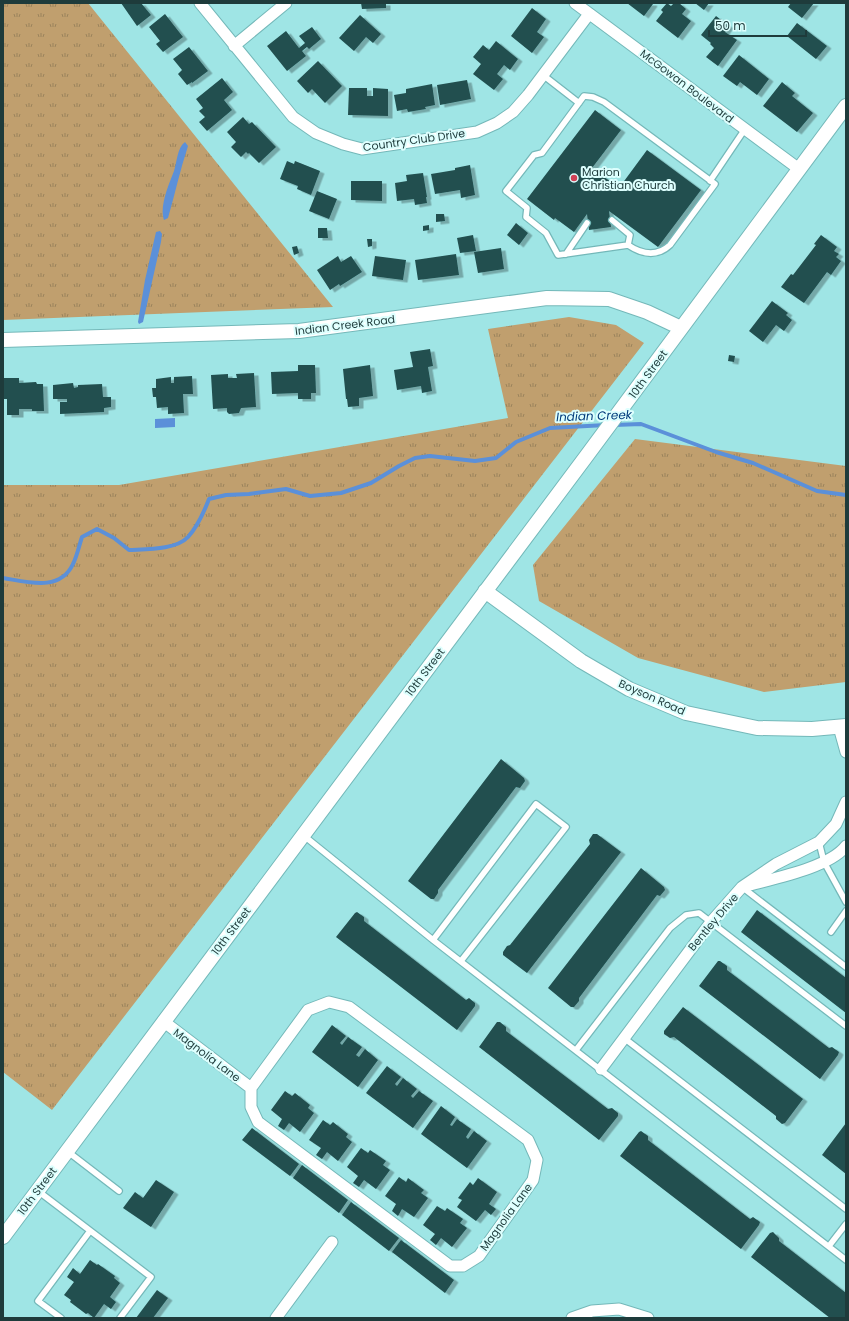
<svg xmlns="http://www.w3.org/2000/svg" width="849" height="1321" font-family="Poppins,sans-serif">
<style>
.grass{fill:url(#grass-tufts)}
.water{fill:#5b90d9}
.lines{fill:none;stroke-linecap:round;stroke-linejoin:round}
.stream{stroke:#5b90d9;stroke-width:4}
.building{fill:#214f4f;filter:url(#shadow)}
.service-casing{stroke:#74b8b9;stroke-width:8}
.minor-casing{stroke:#74b8b9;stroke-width:13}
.tertiary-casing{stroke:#74b8b9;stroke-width:16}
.service{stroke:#fff;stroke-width:5.5}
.minor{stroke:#fff;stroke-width:11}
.tertiary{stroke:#fff;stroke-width:14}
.poi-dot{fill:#d14156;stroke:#ddfffe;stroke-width:1.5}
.labels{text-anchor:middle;stroke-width:4;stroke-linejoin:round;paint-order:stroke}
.street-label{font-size:11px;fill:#1e3b3b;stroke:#ddfffe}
.poi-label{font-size:11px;fill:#1e3b3b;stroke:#ddfffe;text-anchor:start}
.water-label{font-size:12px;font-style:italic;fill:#00397a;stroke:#ddfffe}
</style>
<defs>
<pattern id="grass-tufts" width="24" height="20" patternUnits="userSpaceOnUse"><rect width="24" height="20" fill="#c09f6e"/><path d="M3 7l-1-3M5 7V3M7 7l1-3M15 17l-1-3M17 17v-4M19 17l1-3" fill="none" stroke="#9b835c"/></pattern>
<filter id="shadow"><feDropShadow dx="4.5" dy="2.5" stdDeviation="0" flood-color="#0004"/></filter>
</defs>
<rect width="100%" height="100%" fill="#9fe5e5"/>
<path class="grass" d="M3 3H88L333 307 3 320Z
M569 317 616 325 644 343 52 1110 3 1072V485H119L508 418 488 329Z
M635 439 846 466V682L764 692 638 658 539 601 533 565Z"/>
<path class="water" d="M185 142 188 146C180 170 175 194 168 218L164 220C159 207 169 184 174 171 177 162 177 148 185 142Z
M160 231 162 234 161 242 143 322 139 324 138 322 145 280 156 232Z
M175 418V427L155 428V419Z"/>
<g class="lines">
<path class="stream" d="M614 425 641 424 716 452 753 463 817 491 846 495
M3 578C28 582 60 592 73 564 77 556 79 546 82 537L97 529 114 538 129 550C146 549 176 550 188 537 198 526 204 512 209 499L226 495 249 494 286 489 310 496 341 493 371 483 399 466 415 458 430 456 475 461 496 458 516 442 550 428 606 425"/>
</g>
<path class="building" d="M121 3H141L151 15 137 26Z
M361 3H386V8L362 9Z
M627 3H652L653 4 644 16Z
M667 3 671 6 674 3H679L686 9 682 14 691 21 678 38 656 21 663 12 661 10Z
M695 3H709L704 10Z
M791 3H814L802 18 788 7Z
M532 8 546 19 537 32 544 37 532 53 511 36Z
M165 14 183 37 163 52 156 44 160 41 149 27Z
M360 15 381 34 373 43 366 37 354 51 339 38Z
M716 16 729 26 725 32 737 40 718 66 706 57 714 48 710 44 711 43 701 35Z
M797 23 827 46 816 59 787 36Z
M312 27 321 39 309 49 307 47 302 51 306 56 287 71 267 46 286 31 299 48 305 43 299 36Z
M496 41 518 59 510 70 504 65 497 74 503 79 494 90 473 74 481 64 473 57 483 45 489 50Z
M189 47 208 71 192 83V82L187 85 178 74 182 70 173 59Z
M739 55 769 79 757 95 740 82 737 86 723 76Z
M318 61 342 86 325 103 312 89 308 93 297 81Z
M222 78 233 92 224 100 232 110 207 131 199 122 205 117 199 111 203 108 196 99Z
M467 80 471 99 440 105 437 85Z
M782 82 795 93 792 96 813 113 797 132 763 106Z
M432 84 435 105 425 107 426 109 408 112 407 109 397 111 394 95 406 93V89Z
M349 88H367V96H373V88L388 89V116L348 115Z
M595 110 621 130 592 168 619 188 647 150 701 190 658 247 609 211 611 227 589 230 587 214 574 232 555 218 554 220 527 199Z
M243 117 249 124 252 122 276 147 259 163 249 153 248 154 246 152 241 157 231 147 236 142 227 132Z
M287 161 294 164 295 161 320 171 311 195 297 189 298 186 280 179Z
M470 165 475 195 461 198 460 190 435 194 431 174 455 170V168Z
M423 173 427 197H426L427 203 415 205 414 199 397 201 395 183 407 181 406 175Z
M351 181H382V201L351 200Z
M317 191 337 199 329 219 309 211Z
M436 214H444L445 221 436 222Z
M516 223 528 233 519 245 507 235Z
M429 225V230L423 231V226Z
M318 228H327L328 238H318Z
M473 235 476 251 460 253 457 238Z
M821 235 837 247 834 251 839 254 836 257 841 261 831 275 827 272 804 303 781 287 791 274 793 275 816 245 814 244Z
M367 239H372V246L368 247Z
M297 246 299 253 294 255 292 247Z
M501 248 504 269 478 273 474 252Z
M456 254 459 275 418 280 415 260Z
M338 256 341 262 351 256 362 272 340 286 339 284 330 290 317 270Z
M375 256 406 260 403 280 372 276Z
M772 301 788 313 786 315 792 320 784 331 776 325 763 342 749 331Z
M430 349 433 366 428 367 432 391 422 393 421 386 397 390 394 370 413 367 410 352Z
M729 355 735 356 734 362 728 361Z
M298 365H315L316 393H311V399H298V393L272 394 271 372 298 371Z
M370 365 373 396 359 398V406L348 407 347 399H346L343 369Z
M254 373 256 407 241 408 239 413 229 414 227 412V408L213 409 211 375 228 374V378H237L236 374Z
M192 376 193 394H183L184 413 168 414V407L157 408 156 397H153L152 388H156V379L171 377V383H174V377Z
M3 378H19V383L36 382 37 384H43L44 411H32V409H19V415H7V399H3Z
M73 383 74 388 78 387V385L102 384 103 397H111V407L104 408V412L60 414V402H67V399H53V385Z
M501 759 524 778 525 781 520 788 516 787 438 890V893L434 899H431L408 881Z
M593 834H597L621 852 527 973 503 955V952L507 946 510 945 590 844 589 840Z
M641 868 664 887 665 890 660 896 657 895 579 998V1001L574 1007H571L548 988Z
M757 910 846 978V1013L741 932Z
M357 912 364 917V921L466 1000 469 998 475 1003V1006L457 1030 336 937 355 913Z
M718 961H720L727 966V970L829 1048 832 1047 839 1052 838 1055 820 1079 699 986Z
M683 1007 803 1099 785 1123 782 1124 776 1119V1116L674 1037 670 1038 664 1034V1031Z
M497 1022H500L506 1027V1031L608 1109 612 1108 618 1113V1116L599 1140 479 1047Z
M332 1025 346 1036 340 1043 342 1045 348 1037 362 1047 356 1055 359 1057 365 1049 378 1060 358 1087 312 1052Z
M387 1066 401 1077 395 1084 397 1086 403 1078 417 1089 411 1096 413 1098 419 1091 433 1101 413 1128 366 1093Z
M285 1091 292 1096 295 1093 310 1105 308 1108 314 1113 300 1132 289 1123 284 1130 278 1126 282 1119 271 1110Z
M441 1106 455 1117 450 1125 452 1126 457 1119 471 1129 466 1137 468 1139 474 1131 487 1141 467 1168 421 1134Z
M323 1120 330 1125 333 1122 348 1134 346 1137 352 1142 338 1161 327 1152 322 1159 316 1155 321 1148 309 1140Z
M846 1123V1174L822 1155Z
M252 1128 299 1164 290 1176 242 1140Z
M641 1131 648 1136V1140L750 1219 753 1217 760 1222 759 1225 741 1249 620 1156 639 1132Z
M361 1148 368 1153 370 1150 386 1161 383 1165 390 1170 376 1189 364 1180 359 1187 353 1183 358 1176 347 1167Z
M302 1165 348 1200 339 1213 293 1178Z
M399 1177 406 1182 408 1178 424 1190 421 1193 428 1198 414 1217 402 1209 398 1216 392 1211 396 1204 385 1196Z
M478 1178 497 1192 489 1204 496 1209 491 1215 485 1210 476 1221 457 1207 462 1200 458 1198 470 1182 473 1185Z
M156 1180 174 1192 151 1227 123 1208 135 1192 143 1198Z
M351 1202 399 1238 389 1251 342 1215Z
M437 1206 445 1211 447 1208 463 1219 460 1223 467 1228 452 1247 441 1238 436 1245 430 1240 435 1234 423 1225Z
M773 1232 779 1238V1241L846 1293V1318H830L751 1257 770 1233Z
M401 1240 454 1280 445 1293 392 1252Z
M90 1260 97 1265 98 1264 115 1276 114 1278 120 1283 110 1297 116 1302 111 1309 104 1304 94 1318 88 1313 86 1314 70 1302 71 1300 64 1295 74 1282 67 1277 73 1268 80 1274Z
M157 1290 168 1298 153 1318H136Z"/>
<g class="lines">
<g class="service-casing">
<path id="service" d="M543 75 579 103
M584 96 593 97 604 102 715 184 670 245C657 257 643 255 628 245L558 255 546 233 526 217 527 208 506 191 534 155 542 153Z
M710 181 745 129
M612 220 630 235 628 245
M566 254 587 223
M303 835 433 940 846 1260
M819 842 824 862 846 902
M742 887 846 967
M831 932 846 911
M433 940 536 804 566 827 461 961
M624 1038 846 1209
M576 1050 670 928 686 915 699 913 846 1026
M67 1151 119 1191
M38 1191 151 1277 120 1318
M829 1246 846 1224
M61 1318 38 1301 90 1231"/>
</g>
<g class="minor-casing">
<path id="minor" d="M200 3 293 117 316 133 343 144 362 149 477 132 497 123 513 112 528 95 589 14
M575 3 799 169
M234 46 286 3
M839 727 846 752
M750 885C776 878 830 867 846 846
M163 1021 251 1088V1107L258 1122 450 1266H463L479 1256 533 1180 537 1160 528 1140 349 1007 329 1002 308 1010 251 1088
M601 1069 711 922 742 887 776 864 819 842 836 824 846 802
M276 1318 332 1242
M572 1318 592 1311 619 1309 648 1318"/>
</g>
<g class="tertiary-casing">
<path id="tertiary" d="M3 340 299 331 547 298 609 299 647 312 681 328
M485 591 581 661 629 689 686 713 757 728 812 729 846 726
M3 1237 585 458 846 106"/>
</g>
<use href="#service" class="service"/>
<use href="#minor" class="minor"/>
<use href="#tertiary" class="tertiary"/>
</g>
<circle class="poi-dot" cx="574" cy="178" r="4"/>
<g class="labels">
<g class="street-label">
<text transform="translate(687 86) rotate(37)" y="4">McGowan Boulevard</text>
<text transform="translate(414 140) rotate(-8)" y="4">Country Club Drive</text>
<text transform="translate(345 325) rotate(-7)" y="4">Indian Creek Road</text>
<text transform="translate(648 374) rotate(-54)" y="4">10th Street</text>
<text transform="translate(425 672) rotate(-53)" y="4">10th Street</text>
<text transform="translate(652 697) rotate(24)" y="4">Boyson Road</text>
<text transform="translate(713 922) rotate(-50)" y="4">Bentley Drive</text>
<text transform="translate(231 931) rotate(-53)" y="4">10th Street</text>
<text transform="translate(207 1055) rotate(37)" y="4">Magnolia Lane</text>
<text transform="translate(37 1191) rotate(-53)" y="4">10th Street</text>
<text transform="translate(506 1217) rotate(-54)" y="4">Magnolia Lane</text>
</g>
<g class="poi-label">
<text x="582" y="176">Marion<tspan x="582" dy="13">Christian Church</tspan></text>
</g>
<g class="water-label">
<text transform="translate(594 416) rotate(-2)" y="4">Indian Creek</text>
</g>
</g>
<rect width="849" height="1321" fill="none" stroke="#1e3b3b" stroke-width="8"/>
<path d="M709 30v6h97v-6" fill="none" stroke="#1e3b3b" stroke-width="2"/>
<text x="715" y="30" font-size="12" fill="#1e3b3b" stroke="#ddfffe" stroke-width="3" paint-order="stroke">50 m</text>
</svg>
